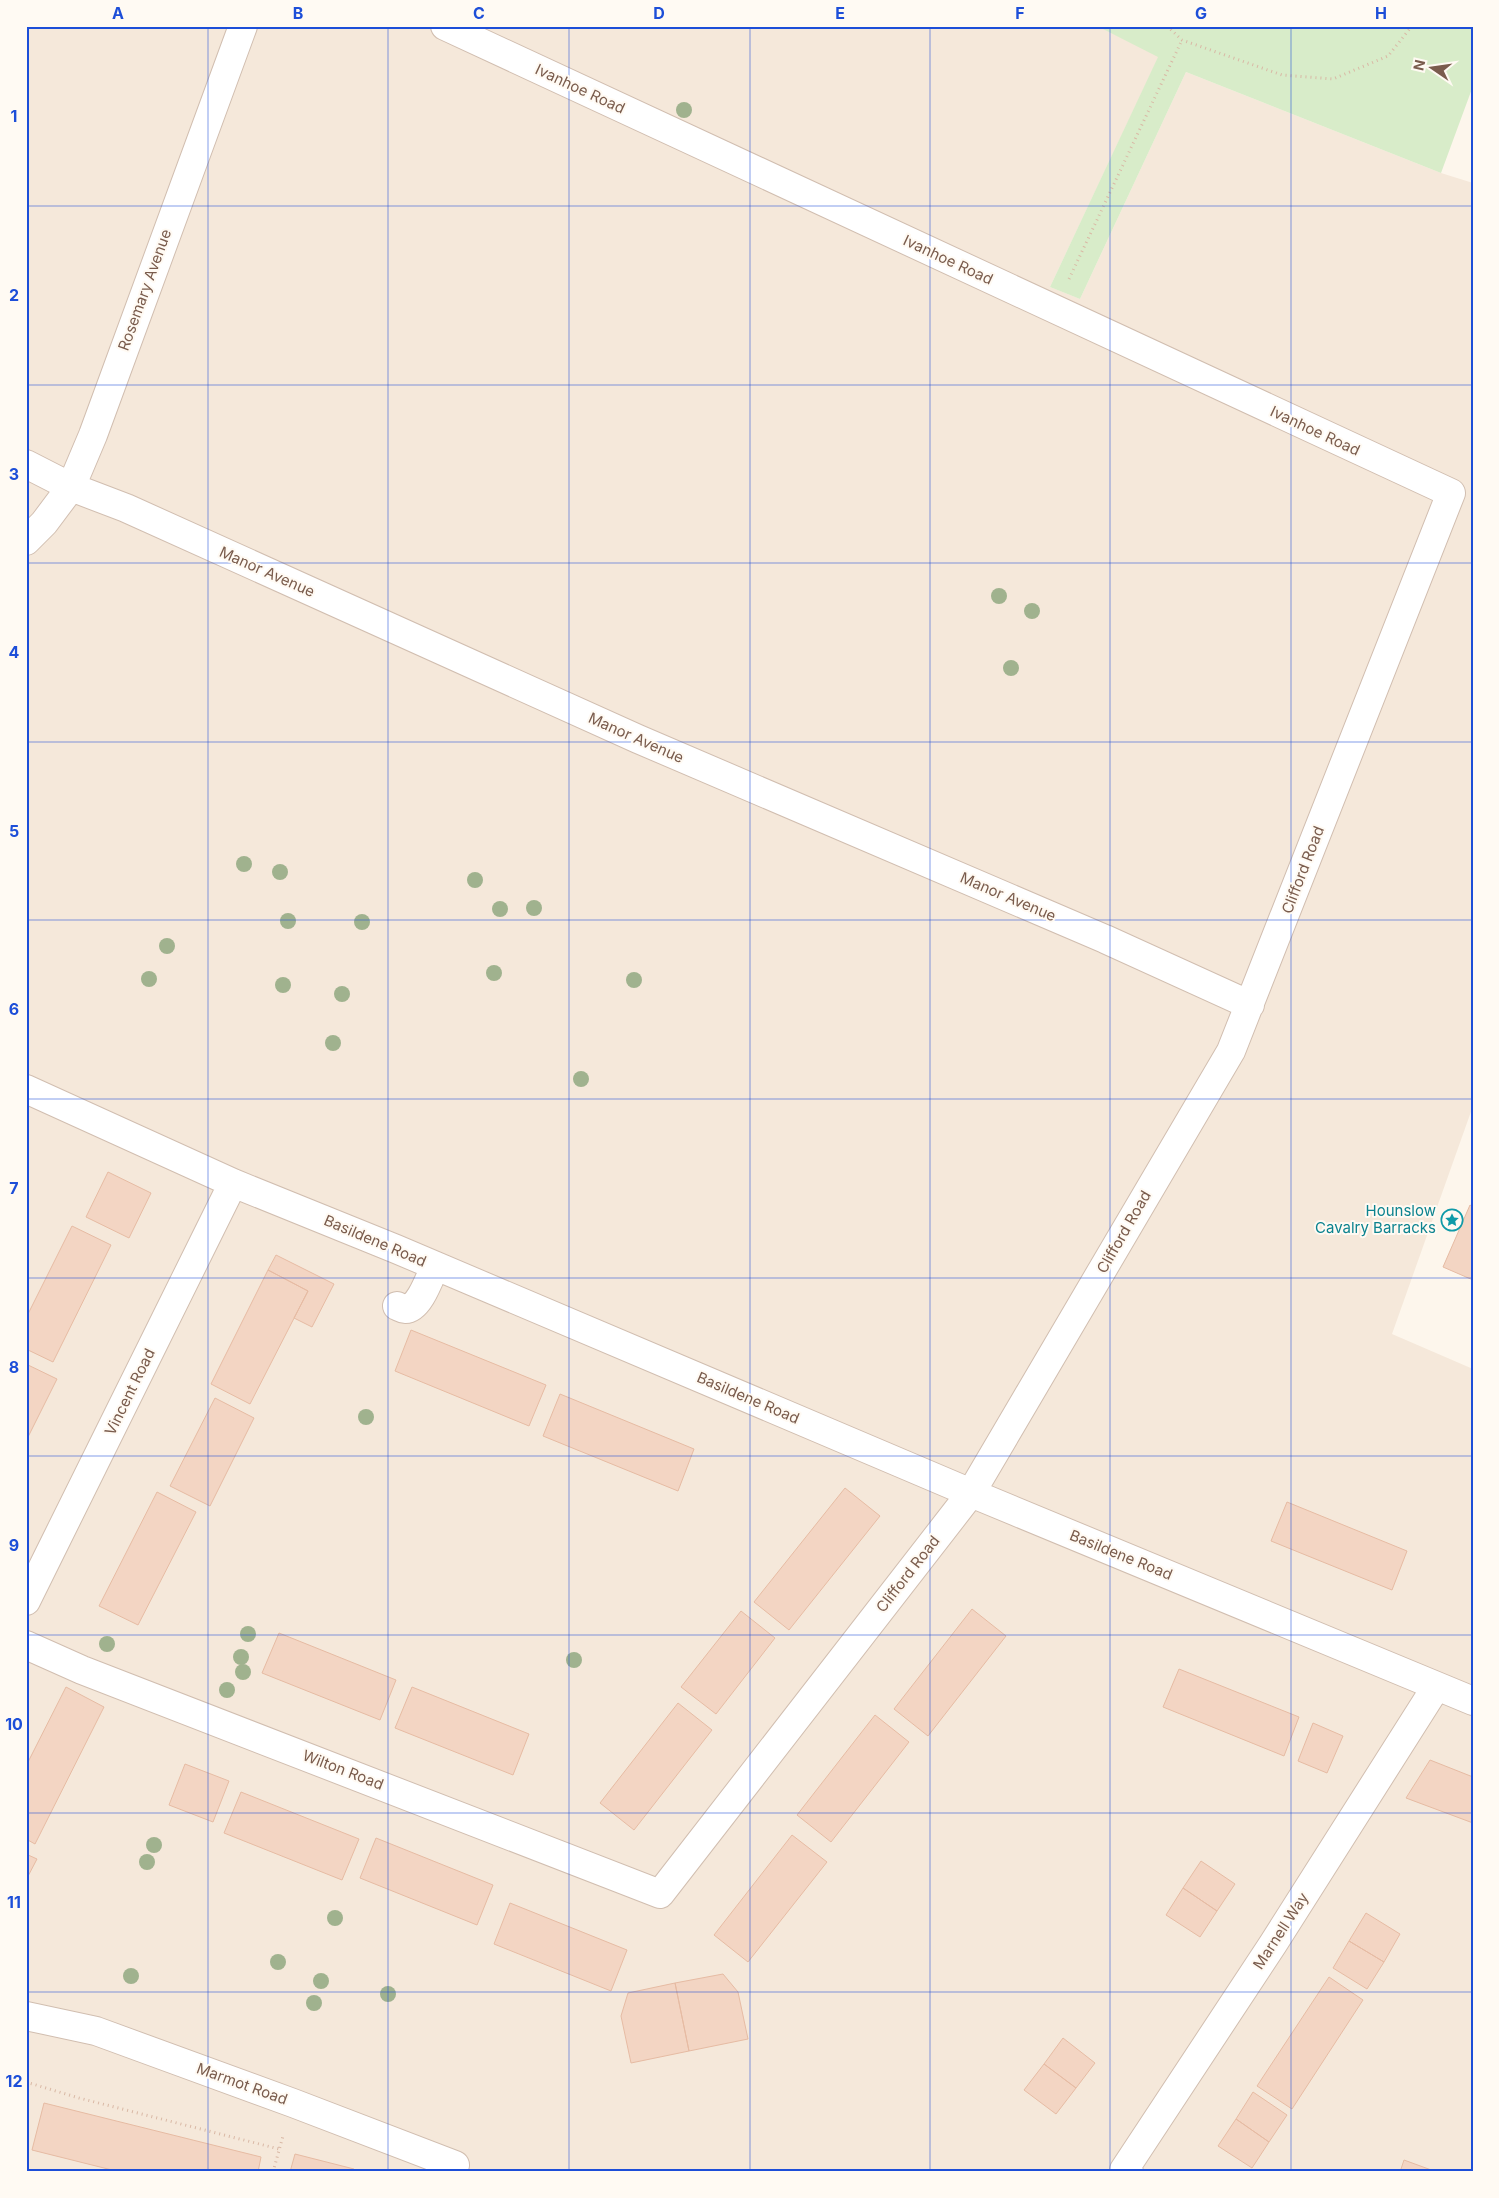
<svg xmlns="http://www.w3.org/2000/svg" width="1499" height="2198" font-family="Inter,sans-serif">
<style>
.residential{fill:#f5e8da}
.green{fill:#d8ecc9}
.building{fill:#f3d5c3;stroke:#e6bba3}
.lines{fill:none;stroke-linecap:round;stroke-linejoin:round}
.minor-casing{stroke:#d1beb0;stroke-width:30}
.path{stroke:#d9b8a5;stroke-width:3;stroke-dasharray:1 4;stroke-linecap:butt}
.minor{stroke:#fff;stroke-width:28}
.tree{fill:#a0b28e}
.grid{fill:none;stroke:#1d4ed8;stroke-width:1;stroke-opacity:0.55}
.labels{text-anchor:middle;stroke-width:4;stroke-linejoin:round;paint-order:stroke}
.street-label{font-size:15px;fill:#7a5c4d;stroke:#fffaf3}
.culture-label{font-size:15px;fill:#0d838f;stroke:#fffaf3;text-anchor:end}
.neatline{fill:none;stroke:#1d4ed8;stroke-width:2}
.grid-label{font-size:16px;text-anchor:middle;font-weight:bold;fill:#1d4ed8}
</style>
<rect width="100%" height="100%" fill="#fdf6ec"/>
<path class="residential" d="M26 26H1097L1159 56 1050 287 1080 299 1186 72 1441 173 1473 183V1106L1392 1334 1473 1369V2172H26Z"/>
<path class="green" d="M1097 26H1473V86L1441 173 1186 72 1080 299 1050 287 1158 57Z"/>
<path class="building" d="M108 1172 151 1193 129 1238 86 1217Z
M1470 1205 1473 1207V1280L1443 1267Z
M72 1226 111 1245 53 1362 26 1349V1318Z
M276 1255 334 1284 312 1327 294 1318 308 1291 268 1270Z
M268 1270 308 1291 250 1404 211 1384Z
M411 1330 546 1385 529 1426 395 1371Z
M26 1364 57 1379 26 1441Z
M560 1394 694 1449 678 1491 543 1436Z
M215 1398 254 1418 210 1506 170 1486Z
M845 1488 880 1516 789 1630 754 1602Z
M157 1492 196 1512 138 1625 99 1606Z
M1287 1502 1407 1551 1392 1590 1271 1541Z
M972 1609 1006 1636 928 1736 894 1709Z
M741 1611 775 1638 716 1714 681 1687Z
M279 1633 396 1680 380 1720 262 1673Z
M1179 1669 1299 1717 1284 1756 1163 1707Z
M66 1687 104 1707 35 1844 26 1839V1766Z
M412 1687 529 1734 513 1775 395 1728Z
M678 1703 712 1730 634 1830 600 1803Z
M875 1715 909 1742 831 1842 797 1815Z
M1313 1723 1343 1736 1327 1773 1298 1761Z
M1430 1760 1473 1777V1823L1406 1798Z
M185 1764 229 1781 213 1822 169 1805Z
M241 1792 359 1839 342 1880 224 1833Z
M792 1835 827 1862 748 1962 714 1935Z
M376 1838 493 1885 477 1925 360 1878Z
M26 1854 37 1859 26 1880Z
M1201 1861 1235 1884 1217 1911 1183 1888Z
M1183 1888 1217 1911 1200 1937 1166 1915Z
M510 1903 627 1950 611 1991 494 1944Z
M1366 1913 1400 1934 1384 1962 1349 1941Z
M1349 1941 1384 1962 1367 1989 1333 1968Z
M723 1974 738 1992 748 2039 689 2051 675 1983Z
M1329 1977 1363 2000 1292 2109 1257 2086Z
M675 1983 689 2051 631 2063 621 2016 628 1993Z
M1063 2038 1095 2063 1076 2088 1044 2064Z
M1044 2064 1076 2088 1056 2114 1024 2090Z
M1253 2092 1287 2115 1269 2142 1236 2119Z
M44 2103 261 2157 258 2172H120L32 2150Z
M1236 2119 1269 2142 1252 2168 1218 2146Z
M295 2154 354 2169 353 2172H290Z
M1404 2160 1434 2171V2172H1400Z"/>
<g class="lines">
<g class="minor-casing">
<path id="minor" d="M26 464 71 487 126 508 638 739 1105 939 1250 1005
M26 541 44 523 71 487 93 435 243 26
M26 1089 233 1183 396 1249 971 1493 1473 1701
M397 1306C400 1307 402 1309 405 1309 419 1310 430 1277 435 1266
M26 1601 233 1183
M26 1645 82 1670 660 1894 971 1493 1231 1051 1451 493 445 26
M26 2016 96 2031 293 2103 455 2165 453 2172
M1129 2172 1124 2170 1273 1944 1436 1687"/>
</g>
<path class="path" d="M1167 26 1182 40 1282 75 1333 79 1388 56 1412 26
M1069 279 1182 40
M26 2082 79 2098 279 2149
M273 2172 283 2136"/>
<use href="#minor" class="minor"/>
</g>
<g class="tree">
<circle cx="684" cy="110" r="8"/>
<circle cx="999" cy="596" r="8"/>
<circle cx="1032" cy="611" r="8"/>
<circle cx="1011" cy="668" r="8"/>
<circle cx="244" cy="864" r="8"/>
<circle cx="280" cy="872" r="8"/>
<circle cx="475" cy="880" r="8"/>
<circle cx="534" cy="908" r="8"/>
<circle cx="500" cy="909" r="8"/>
<circle cx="288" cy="921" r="8"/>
<circle cx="362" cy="922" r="8"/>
<circle cx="167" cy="946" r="8"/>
<circle cx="494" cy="973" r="8"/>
<circle cx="149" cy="979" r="8"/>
<circle cx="634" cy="980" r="8"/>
<circle cx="283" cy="985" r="8"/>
<circle cx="342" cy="994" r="8"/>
<circle cx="333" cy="1043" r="8"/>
<circle cx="581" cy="1079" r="8"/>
<circle cx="366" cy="1417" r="8"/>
<circle cx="248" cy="1634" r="8"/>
<circle cx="107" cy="1644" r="8"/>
<circle cx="241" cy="1657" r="8"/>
<circle cx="574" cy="1660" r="8"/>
<circle cx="243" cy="1672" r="8"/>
<circle cx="227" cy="1690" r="8"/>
<circle cx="154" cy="1845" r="8"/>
<circle cx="147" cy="1862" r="8"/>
<circle cx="335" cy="1918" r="8"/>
<circle cx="278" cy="1962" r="8"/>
<circle cx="131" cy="1976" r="8"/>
<circle cx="321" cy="1981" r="8"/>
<circle cx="388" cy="1994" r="8"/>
<circle cx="314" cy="2003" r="8"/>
</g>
<path class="grid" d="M208 26V2172M388 26V2172M569 26V2172M750 26V2172M930 26V2172M1110 26V2172M1291 26V2172M26 206H1473M26 385H1473M26 563H1473M26 742H1473M26 920H1473M26 1099H1473M26 1278H1473M26 1456H1473M26 1635H1473M26 1813H1473M26 1992H1473"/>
<defs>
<g id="sight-ring" transform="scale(1.125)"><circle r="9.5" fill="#fffaf3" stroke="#0f9aa8" stroke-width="1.5"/><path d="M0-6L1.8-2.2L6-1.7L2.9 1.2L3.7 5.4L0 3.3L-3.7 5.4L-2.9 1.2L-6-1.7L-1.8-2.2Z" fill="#0f9aa8"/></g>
</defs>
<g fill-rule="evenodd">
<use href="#sight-ring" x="1452" y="1220"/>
</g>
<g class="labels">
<g class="street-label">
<text transform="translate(580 89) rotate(25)" y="5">Ivanhoe Road</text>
<text transform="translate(948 260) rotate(25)" y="5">Ivanhoe Road</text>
<text transform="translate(145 290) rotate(-70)" y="5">Rosemary Avenue</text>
<text transform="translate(1315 431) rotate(25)" y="5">Ivanhoe Road</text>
<text transform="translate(267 572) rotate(24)" y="5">Manor Avenue</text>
<text transform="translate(636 738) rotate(24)" y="5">Manor Avenue</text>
<text transform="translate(1303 870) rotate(-69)" y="5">Clifford Road</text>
<text transform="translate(1008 897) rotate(23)" y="5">Manor Avenue</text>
<text transform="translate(1124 1232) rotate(-60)" y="5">Clifford Road</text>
<text transform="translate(375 1241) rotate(23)" y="5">Basildene Road</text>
<text transform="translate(130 1392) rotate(-64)" y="5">Vincent Road</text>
<text transform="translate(748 1398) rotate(23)" y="5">Basildene Road</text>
<text transform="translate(1121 1555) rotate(22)" y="5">Basildene Road</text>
<text transform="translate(908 1574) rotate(-52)" y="5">Clifford Road</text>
<text transform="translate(343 1770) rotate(21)" y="5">Wilton Road</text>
<text transform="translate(1281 1931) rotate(-57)" y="5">Marnell Way</text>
<text transform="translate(242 2084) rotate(20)" y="5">Marmot Road</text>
</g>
<g class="culture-label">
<text x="1436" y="1216">Hounslow<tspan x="1436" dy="17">Cavalry Barracks</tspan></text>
</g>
</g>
<rect width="1499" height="2198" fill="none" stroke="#fffaf3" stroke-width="55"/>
<g transform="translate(1432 68) rotate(283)" stroke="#fffaf3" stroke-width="4" paint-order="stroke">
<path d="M0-4L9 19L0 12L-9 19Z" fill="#7a5c4d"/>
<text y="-8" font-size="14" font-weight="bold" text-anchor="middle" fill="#7a5c4d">N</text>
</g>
<rect x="28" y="28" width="1444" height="2142" class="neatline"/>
<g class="grid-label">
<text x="118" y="19">A</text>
<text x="298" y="19">B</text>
<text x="479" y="19">C</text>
<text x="659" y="19">D</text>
<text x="840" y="19">E</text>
<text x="1020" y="19">F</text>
<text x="1201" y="19">G</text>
<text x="1381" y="19">H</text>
<text x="14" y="122">1</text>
<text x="14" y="301">2</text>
<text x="14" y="480">3</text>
<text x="14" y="658">4</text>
<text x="14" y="837">5</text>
<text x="14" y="1015">6</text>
<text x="14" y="1194">7</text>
<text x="14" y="1373">8</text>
<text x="14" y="1551">9</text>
<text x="14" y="1730">10</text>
<text x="14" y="1908">11</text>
<text x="14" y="2087">12</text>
</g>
</svg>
